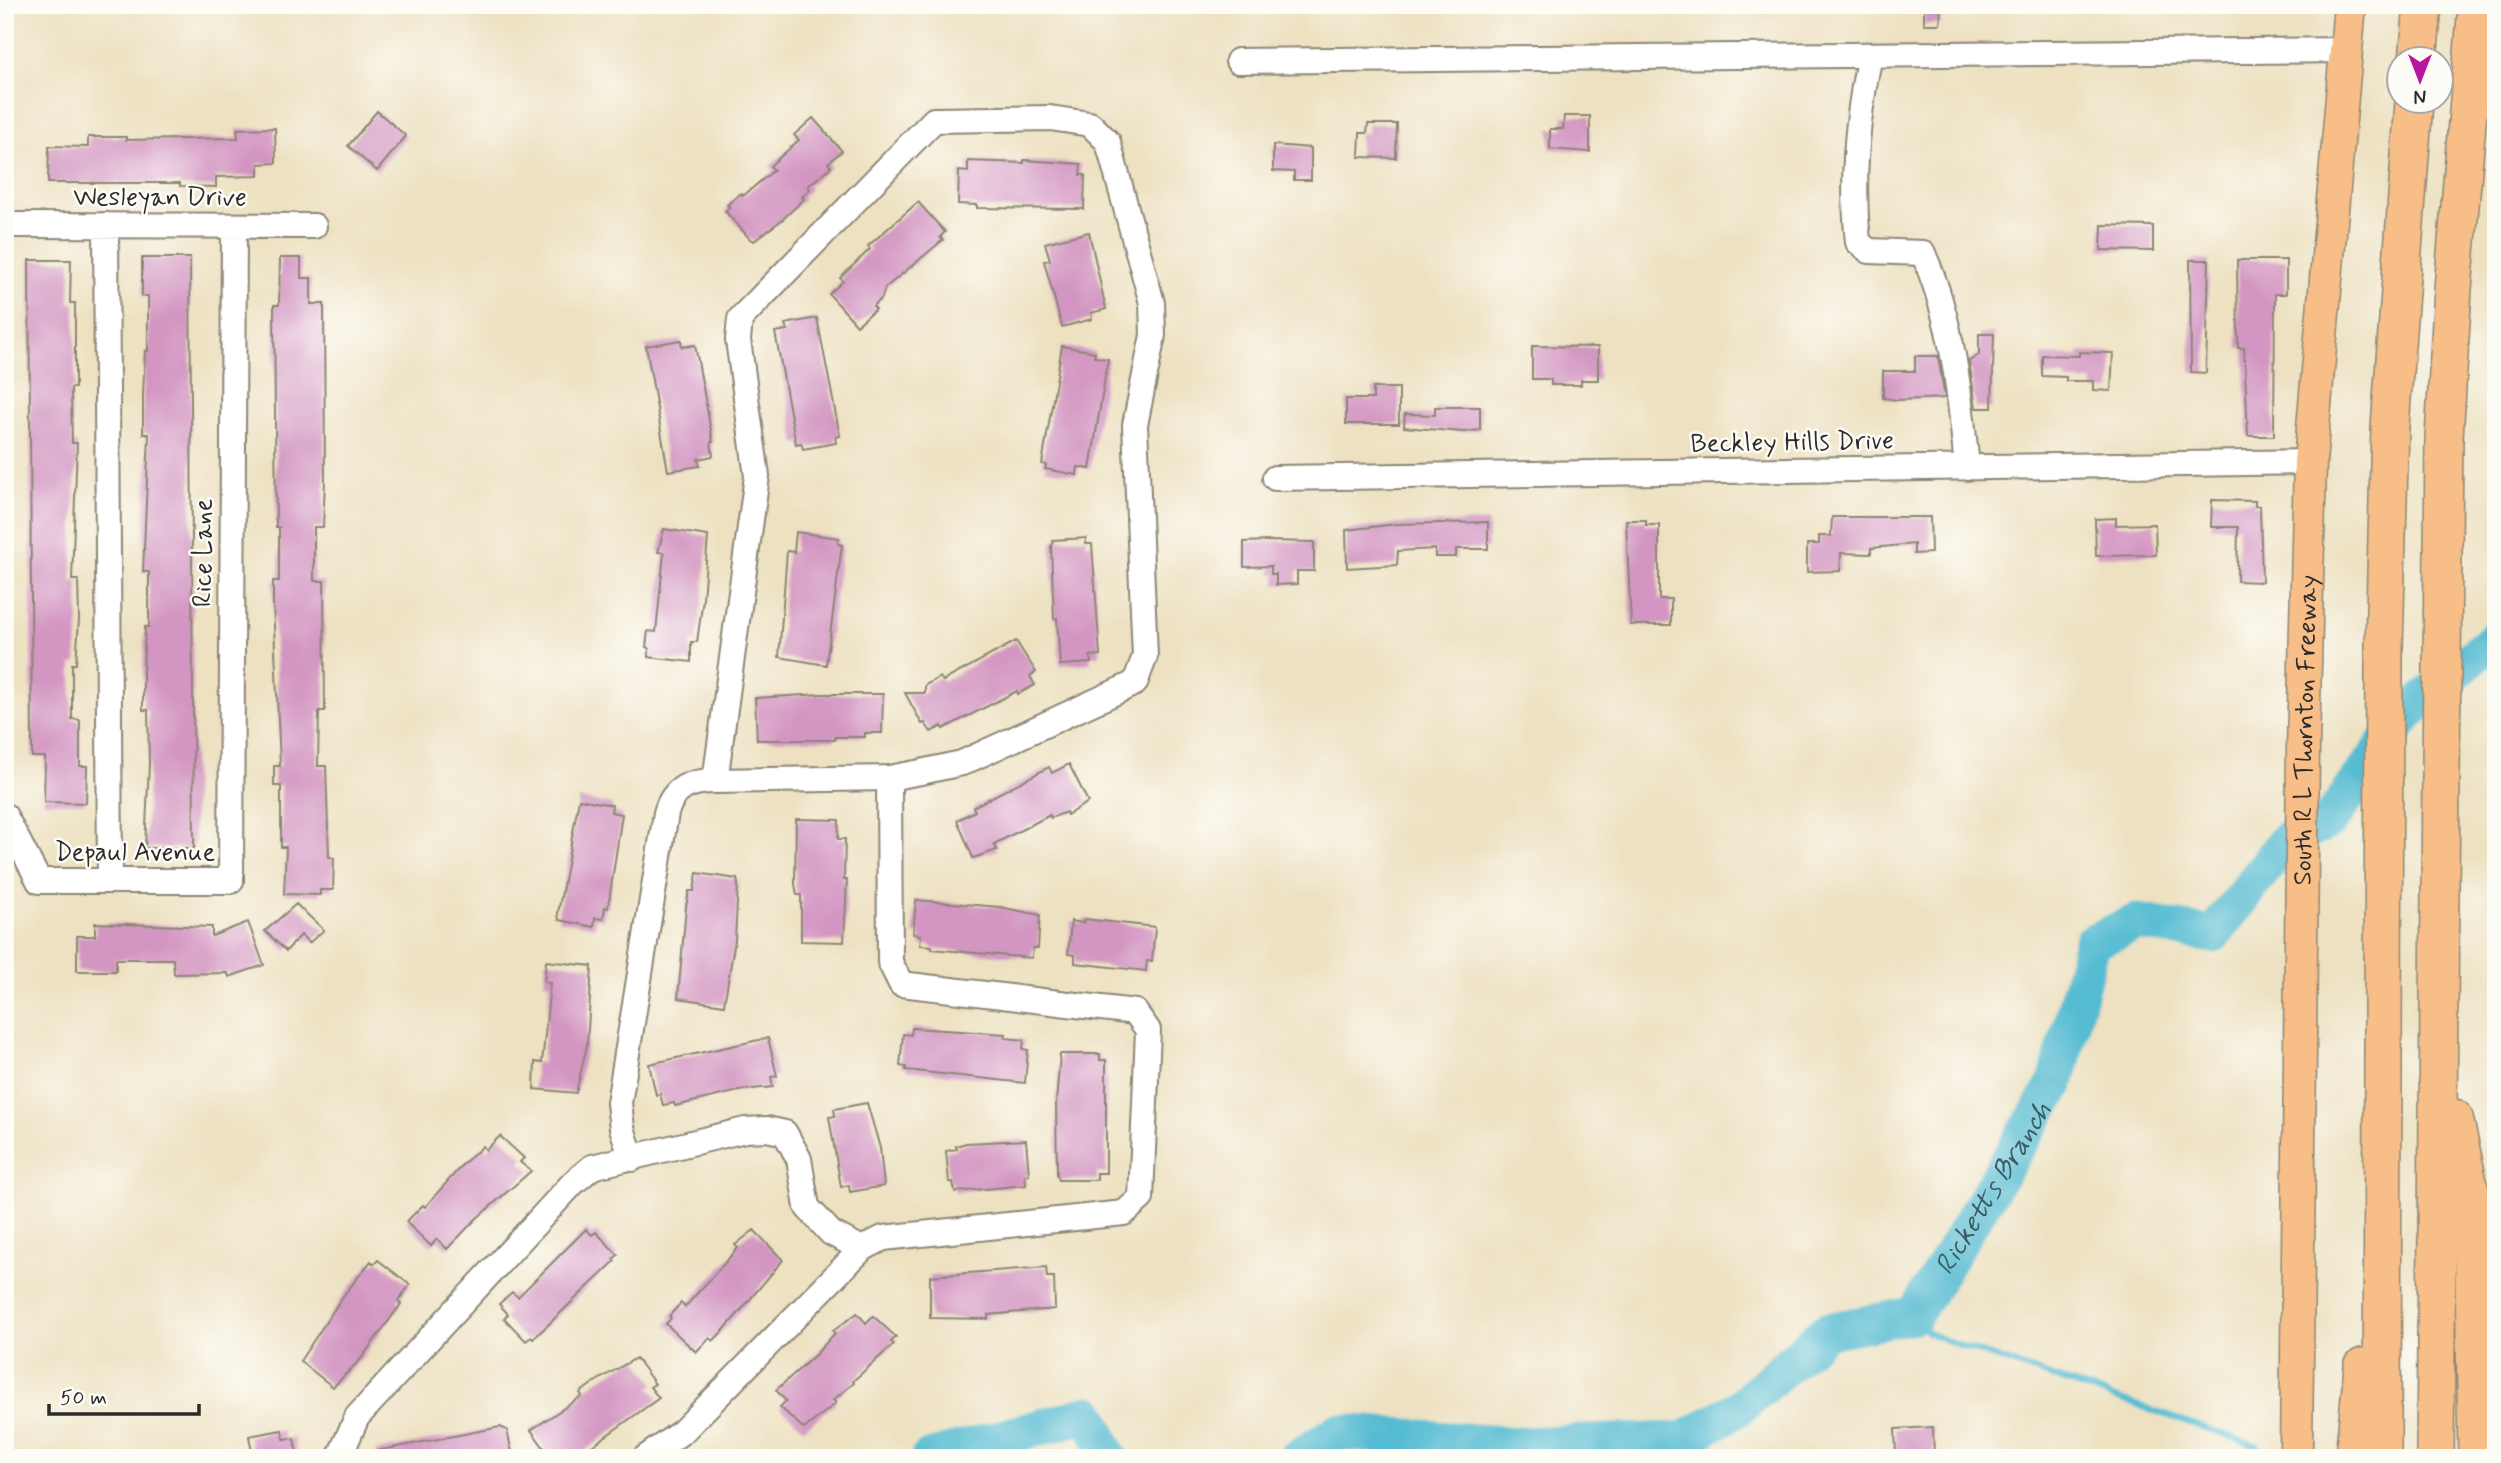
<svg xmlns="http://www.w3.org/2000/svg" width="2501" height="1463" font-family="Mynerve,sans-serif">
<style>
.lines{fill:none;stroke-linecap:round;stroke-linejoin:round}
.stream{stroke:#55bbd2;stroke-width:6}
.river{stroke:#55bbd2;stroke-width:37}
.building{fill:#d396c2}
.minor-casing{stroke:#8c8676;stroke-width:28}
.major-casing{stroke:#8c8676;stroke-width:35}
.highway-casing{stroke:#8c8676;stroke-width:40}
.minor{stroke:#fff;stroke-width:24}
.major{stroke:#f7be87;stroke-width:32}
.highway{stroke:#f7be87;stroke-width:37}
.labels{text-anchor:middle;stroke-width:5;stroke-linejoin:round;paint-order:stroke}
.street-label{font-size:26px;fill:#2b2b2b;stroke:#fdfcf7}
.water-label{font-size:28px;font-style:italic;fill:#3a5d65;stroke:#fdfcf7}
</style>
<rect width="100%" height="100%" fill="#fdfcf7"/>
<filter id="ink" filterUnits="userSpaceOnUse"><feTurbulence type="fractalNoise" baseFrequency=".0143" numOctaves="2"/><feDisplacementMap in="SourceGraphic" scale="14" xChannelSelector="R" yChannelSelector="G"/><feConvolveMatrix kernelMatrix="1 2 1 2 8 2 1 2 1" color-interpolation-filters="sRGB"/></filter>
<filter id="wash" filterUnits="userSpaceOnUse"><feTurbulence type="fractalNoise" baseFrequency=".00686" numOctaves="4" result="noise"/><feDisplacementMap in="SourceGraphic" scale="28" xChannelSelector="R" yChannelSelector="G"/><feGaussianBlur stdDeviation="1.57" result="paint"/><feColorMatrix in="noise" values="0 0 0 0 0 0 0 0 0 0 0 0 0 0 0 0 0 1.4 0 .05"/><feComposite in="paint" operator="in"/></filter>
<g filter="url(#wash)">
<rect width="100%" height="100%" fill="#ede1c1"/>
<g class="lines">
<path class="stream" d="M1914 1315 1928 1333 1964 1347 2258 1446"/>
<g class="river">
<path d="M929 1458 1089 1414 1110 1458"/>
<path id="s1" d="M1297 1458 1337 1432 1517 1445 1684 1440 1740 1407 1826 1331 1914 1315 2056 1083 2092 942 2137 922 2213 935 2286 840 2329 821 2408 713 2496 637"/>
</g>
</g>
<g id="blocks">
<path class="building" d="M1924 5H1941L1940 24H1924Z
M377 111 406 136 377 171 348 146Z
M1564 116H1590V152L1550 149V129H1563Z
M813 118 842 151 828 163 831 167 808 186 810 189 802 197 804 199 783 219 754 241 750 239 725 211 730 207 727 205 741 193 743 196 774 170 770 166 799 140 794 135Z
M1368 124H1397L1396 158 1359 157 1360 133H1367Z
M275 128 276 163 259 164V176L216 177V187L180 186V183H48L49 146 88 147V137H126V140L238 138 237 129Z
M1273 145 1311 148V180H1294V172L1273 171Z
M1024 160 1081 164 1080 175H1085L1084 209 977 208V205L958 204 959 171 968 172V161L1024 163Z
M918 202 945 232 940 237 943 240 885 288 882 298 873 306 876 309 857 325 829 294 843 281 840 278 870 249 868 246Z
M2102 225 2153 226V251L2101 250Z
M1089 232 1106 309 1091 313 1092 319 1062 327 1044 261 1050 260 1045 243Z
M142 258H190L194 848H145L149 764 148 710H143V672L145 627H149V572H143L149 434H143V396L145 351H148V296H142Z
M280 258H301V278H311V304H324L325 481 323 527H314V581H324L325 711H319L318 766H326L329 857 334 858 333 890H320V895L284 894 286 847H281V786H274V766H280L273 602V581H279V527H276L274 305H279Z
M29 260H71L70 303H75V388H71L72 443H77L72 580H78L79 619 76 664H72V719L80 720V766H87L86 803 44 802 45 757H32Z
M2190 260H2209L2206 373 2191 372Z
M2237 260H2286V294H2275L2274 436H2248L2244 348H2238Z
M817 318 840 436 835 437 836 443 803 449 801 443 796 444 775 332 787 330 785 324Z
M1979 334H1994L1992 408H1976L1969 361 1979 355Z
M681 340 682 347 695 345 713 442H711L713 456 698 459 700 466 668 471 646 346Z
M1062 346 1095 352 1094 357 1108 359 1090 469 1078 467 1077 475 1045 469 1046 465 1042 464Z
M1532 346 1598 347V380H1581V385H1551V379H1532Z
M2079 352 2113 353 2111 391 2093 390V381H2066V377L2042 376V355L2079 356Z
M1915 356H1938L1945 398 1897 400 1883 398V371H1915Z
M1373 388H1399V424H1346V399H1373Z
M1435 407H1480V430L1463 432 1404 427 1405 414 1435 415Z
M2212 500 2255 501V506H2260L2262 582 2237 581 2238 527H2211Z
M1832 517H1930L1931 553 1914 554V544L1871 548V554L1841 553 1840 571 1807 572V544H1819V536H1831Z
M2116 518V525L2155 524 2156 555 2096 556 2095 519Z
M1626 520H1646V525H1659V599H1671V625H1631Z
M1488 522V549H1456V557H1435V549L1398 551 1397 565 1347 568 1346 530 1397 524Z
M664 529 708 536 703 599 697 642H691V662L648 657 649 648 646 647 648 631 656 632 664 553 658 552Z
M796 532 839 538 838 544 842 545 826 665 779 657 787 551 794 552Z
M1086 538V544H1092L1100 655 1090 656 1091 663 1060 665 1057 618 1054 619 1051 547 1053 540Z
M1268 541 1314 542V571H1297V584L1276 585V574H1271V566L1244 567V542Z
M1016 641 1036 672 1030 676 1035 685 1018 694 1017 691 943 729 942 726 931 732 925 723 922 724 905 693H925V685L940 677 943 681Z
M821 694H883L882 733H865V737H835V740H757L755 698Z
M1069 764 1088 802 1067 815 1066 812 1051 818 1050 815 994 844 997 850 973 858 957 820 975 811 973 807 1049 767 1052 773Z
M579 799 612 805 611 812 622 814 608 908 605 907 603 919 595 918 594 927 559 920 558 913Z
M796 819 839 820 838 839H845L844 880H847L844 942 801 941V895H797L795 884Z
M697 873 737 879 738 884 735 940 724 1005 678 998 686 907 689 891H694Z
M916 900 1000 907 1040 915 1038 948H1033L1032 958 932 949V946L920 945 921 935 913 934Z
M296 904 324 930 309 943 301 935 286 951 265 931Z
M1084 919 1155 927 1152 961H1147L1146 971 1075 963V955L1068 954 1071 921 1083 923Z
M248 922 264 965 229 977 228 973 174 974 173 959H116V971H77V936H95V923L212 927V936Z
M546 961 592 966 587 1045 576 1093 534 1089 535 1062 542 1063 546 1025 550 983 544 982Z
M912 1028 1006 1034 1005 1038 1024 1040 1023 1049 1028 1050 1025 1083 906 1070V1067L900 1066 903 1034 911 1035Z
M768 1038 777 1076 771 1077 773 1087 743 1090 675 1106 674 1103 663 1105 660 1094 656 1095 649 1064Z
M1060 1054H1100V1060H1106V1173H1097V1180H1059L1057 1174 1056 1103Z
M867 1103 880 1148 884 1186 850 1192 849 1185 841 1187 829 1117 835 1116 834 1109Z
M500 1136 524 1158 520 1162 531 1171 476 1219 447 1249 437 1239 431 1246 406 1222 423 1205 425 1207 462 1165 483 1146 486 1150Z
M1026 1140 1029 1175H1025L1026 1185 955 1192 953 1182H949L946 1151 957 1149 956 1146 966 1143Z
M586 1229 592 1235 596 1232 618 1255 613 1259 615 1261 533 1339 531 1337 526 1341 504 1318 508 1314 499 1304 512 1292 518 1297Z
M754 1230 783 1260 725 1329 713 1341 709 1338 696 1352 666 1324 671 1318 669 1316 681 1303 685 1307 738 1248 735 1245Z
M378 1260 410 1285 398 1301 401 1304 360 1360 333 1387 300 1361 343 1296 371 1261 374 1264Z
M1046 1267 1047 1277H1054L1055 1309 988 1315V1319L930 1318V1276Z
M857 1313 866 1323 873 1316 896 1337 891 1342 894 1344 853 1381 854 1383 833 1400 836 1403 804 1429 780 1407 786 1401 776 1390 816 1354 835 1333 833 1331Z
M636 1358 655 1384 650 1387 659 1398 575 1458H563L557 1451 550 1456 531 1430 582 1396 580 1393 593 1383Z
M500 1427 507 1430 513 1458H376V1451Z
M1933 1427 1934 1456 1896 1457 1895 1429Z
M282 1430 284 1439 294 1438 298 1458H253L249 1436Z"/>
</g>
</g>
<g filter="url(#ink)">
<use href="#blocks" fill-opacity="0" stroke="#8c8676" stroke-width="2"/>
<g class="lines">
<g class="minor-casing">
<path id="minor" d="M1870 55C1857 117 1851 179 1858 242L1869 251 1923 253C1953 322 1960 394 1967 468
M1238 61 2348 50
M5 225 314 226
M106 225 110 880
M1275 478 2310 462
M5 816 39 881H231L234 226
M632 1159 622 1128 619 1103 666 813C673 788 690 781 715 781L889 778 921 772 962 763 1135 683 1145 656 1135 425 1153 335 1152 303 1108 142 1090 124 1050 118 934 120 740 319 738 340 757 476 715 781
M339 1458 357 1417 573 1183 592 1167 745 1130 767 1129 785 1133 799 1159 807 1207 831 1233 862 1249
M645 1458 683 1431 862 1249 883 1238 1124 1213 1141 1198 1148 1030 1135 1012 901 984 890 962 889 778"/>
</g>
<g class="major-casing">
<g id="major">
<path id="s2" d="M2296 1458 2303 747 2310 462 2350 5"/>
</g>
</g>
<g class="highway-casing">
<path id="highway" d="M2418 60 2423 5
M2454 1118 2473 1205 2477 1458
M2354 1458 2363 1367
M2382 1458 2384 648 2390 427 2414 102
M2435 1458 2444 438 2453 289 2477 5"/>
</g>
<use href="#minor" class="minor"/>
<use href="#major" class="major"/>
<use href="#highway" class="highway"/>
</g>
</g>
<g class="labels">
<g class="street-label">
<text x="160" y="205">Wesleyan Drive</text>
<text transform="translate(1792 441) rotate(-1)" y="9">Beckley Hills Drive</text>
<text transform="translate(202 553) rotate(-90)" y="9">Rice Lane</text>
<text dy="9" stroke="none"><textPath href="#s2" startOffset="728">South R L Thornton Freeway</textPath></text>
<text x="135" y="860">Depaul Avenue</text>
</g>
<g class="water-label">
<text dy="10" stroke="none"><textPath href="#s1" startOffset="814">Ricketts Branch</textPath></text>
</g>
</g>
<rect width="2501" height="1463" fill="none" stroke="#fdfcf7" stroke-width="28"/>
<g transform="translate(2420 80) rotate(180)"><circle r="33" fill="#fdfcf7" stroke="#a9a8a5" stroke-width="2"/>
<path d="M0-5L12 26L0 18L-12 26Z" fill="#b5179e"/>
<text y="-10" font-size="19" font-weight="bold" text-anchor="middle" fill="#2b2b2b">N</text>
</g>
<path d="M49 1404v10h150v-10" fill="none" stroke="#2b2b2b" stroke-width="3.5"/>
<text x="60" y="1404" font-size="21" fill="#2b2b2b" stroke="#fdfcf7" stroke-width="5" paint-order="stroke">50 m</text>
</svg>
